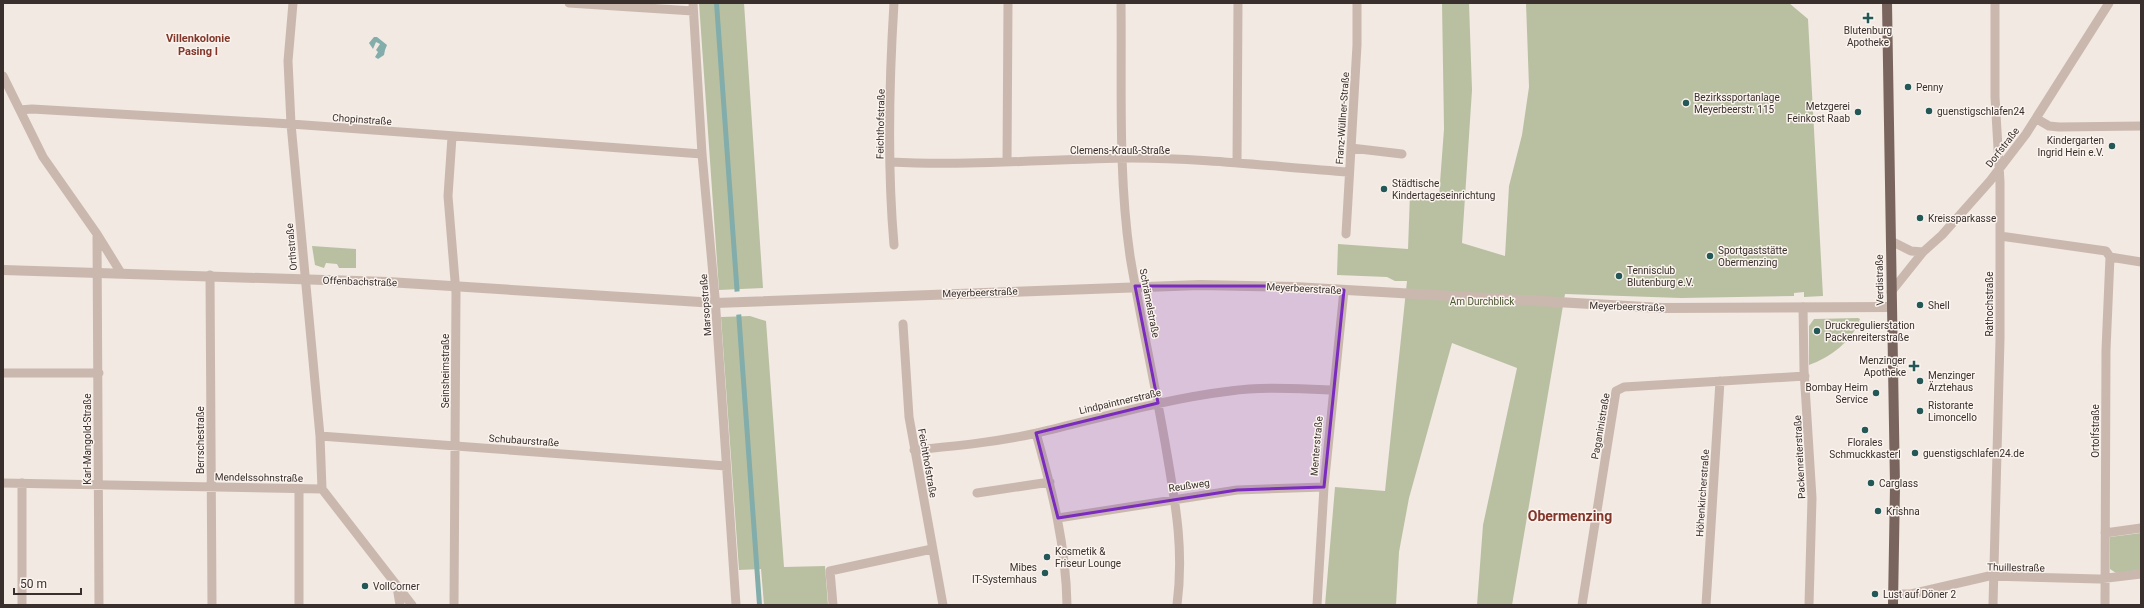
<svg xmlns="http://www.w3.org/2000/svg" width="2144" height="608" font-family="Roboto,sans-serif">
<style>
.green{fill:#b9c0a2}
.water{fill:#82adab}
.pier{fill:#f2e9e2}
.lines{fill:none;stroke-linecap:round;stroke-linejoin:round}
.minor{stroke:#cab8ae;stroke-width:9}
.tertiary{stroke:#cab8ae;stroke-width:10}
.primary{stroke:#79655e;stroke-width:10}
.marked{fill:#7b2cbf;fill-opacity:0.2;stroke:#7b2cbf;stroke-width:3;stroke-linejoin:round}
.poi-dot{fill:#245856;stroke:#faf3ee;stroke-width:1.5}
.labels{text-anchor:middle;stroke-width:3;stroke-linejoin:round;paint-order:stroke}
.poi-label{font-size:10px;fill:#392f2c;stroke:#faf3ee;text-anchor:start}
.street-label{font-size:10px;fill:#392f2c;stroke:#faf3ee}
.park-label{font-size:10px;fill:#4c5531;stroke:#faf3ee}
.neighbourhood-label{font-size:11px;font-weight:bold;fill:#82372a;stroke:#faf3ee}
.district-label{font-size:14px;font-weight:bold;fill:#82372a;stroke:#faf3ee}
</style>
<rect width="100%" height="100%" fill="#f2e9e2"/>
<path class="green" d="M699 3H744L763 288 719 290Z
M1442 3H1469L1472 90 1462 243 1505 256 1509 186 1522 135 1529 87 1526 3H1789L1808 19 1823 296 1804 297V292L1794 293V296L1681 298 1565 294 1512 605H1477L1483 525 1517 368 1452 343 1409 498 1399 552 1396 605H1325L1335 487 1385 491 1407 281H1395L1387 277 1337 275 1338 244 1408 249 1410 193 1439 196 1444 129Z
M312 246 356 249V268H339L337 264 326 263 324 268 315 265Z
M750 316 766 321 784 567 825 566 828 605H764L761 569 739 570 721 317Z
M1858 318 1860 319C1853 341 1829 358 1809 365V326L1814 319Z
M2141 533V570L2116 573 2110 569V537Z"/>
<path class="water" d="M714 3H719L762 605H757Z
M374 37H377L387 45 385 50 384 55 378 59 375 57 378 52 376 50 380 44 376 42 373 49 369 43Z"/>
<path class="pier" d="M742 291 744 314 734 315 733 292Z"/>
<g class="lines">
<path class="minor" d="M293 3 288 61 291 124 320 436 322 489
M569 3 693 11
M693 3 702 154 715 297 736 605
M894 3C889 83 887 165 894 245
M1121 3C1122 87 1118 173 1130 256 1141 322 1156 388 1167 454 1176 507 1184 551 1177 605
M3 76 43 157 97 234 121 273
M20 110 32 109 291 124 702 154
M2037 119 2049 126 2059 127 2141 126
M452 137 448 196 456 293 454 605
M1351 148 1402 154
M890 162C971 166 1051 159 1132 158 1204 158 1277 167 1349 172
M1007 162 1008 3
M1237 163 1238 3
M97 234 99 605
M1346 234 1357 45V3
M2000 236 2106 251 2110 257 2141 262
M1891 241 1911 251 1923 252
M210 275 212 605
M1891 292 1923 252 1942 235 1990 181 2026 134 2109 3
M1803 307 1804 370 1812 498 1809 605
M903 324 909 417 943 605
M3 373H99
M1036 433C1052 490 1066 545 1067 605
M320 436 726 466
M914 450C956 446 997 442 1037 433 1101 418 1164 399 1230 391 1263 386 1299 389 1333 390
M3 483 322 489
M299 489V605
M322 489 412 605
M977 493 1050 482
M1058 518 1237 490 1324 487
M2105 533 2141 528
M397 587 400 605
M1893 594H1911L1989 576 2099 579 2141 574
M22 605V483
M833 605 830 571 932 549
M1317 605 1324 487 1344 290
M1582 605 1616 391 1624 387 1805 376
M1706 605 1720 381
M1993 605 2000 339V182L1995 97V3
M2105 605 2106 350 2110 257"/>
<path class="tertiary" d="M3 270 388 282 716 303 1200 285 1294 287 1662 308 1891 307"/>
<path class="primary" d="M1887 3 1895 486 1893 605"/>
</g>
<path class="marked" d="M1135 286H1264L1344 290 1324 487 1237 490 1058 518 1036 433 1158 403Z"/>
<g class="poi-dot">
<path d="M1866 12h4v4h4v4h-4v4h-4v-4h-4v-4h4z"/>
<circle cx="1908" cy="87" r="4"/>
<circle cx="1686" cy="103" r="4"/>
<circle cx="1929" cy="111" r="4"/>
<circle cx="1858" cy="112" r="4"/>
<circle cx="2112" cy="146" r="4"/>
<circle cx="1384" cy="189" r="4"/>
<circle cx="1920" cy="218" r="4"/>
<circle cx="1710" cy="256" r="4"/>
<circle cx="1619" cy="276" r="4"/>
<circle cx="1920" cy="305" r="4"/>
<circle cx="1817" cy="331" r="4"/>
<path d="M1912 360h4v4h4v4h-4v4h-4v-4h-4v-4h4z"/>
<circle cx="1920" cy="381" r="4"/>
<circle cx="1876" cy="393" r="4"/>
<circle cx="1920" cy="411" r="4"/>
<circle cx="1865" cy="430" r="4"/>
<circle cx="1915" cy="453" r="4"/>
<circle cx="1871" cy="483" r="4"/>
<circle cx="1878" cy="511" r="4"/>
<circle cx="1047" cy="557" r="4"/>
<circle cx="1045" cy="573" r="4"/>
<circle cx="365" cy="586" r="4"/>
<circle cx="1875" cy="594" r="4"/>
</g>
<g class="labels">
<g class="poi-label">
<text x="1868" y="34" text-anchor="middle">Blutenburg<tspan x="1868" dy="12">Apotheke</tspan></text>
<text x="1916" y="91">Penny</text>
<text x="1694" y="101">Bezirkssportanlage<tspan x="1694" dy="12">Meyerbeerstr. 115</tspan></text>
<text x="1850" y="110" text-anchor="end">Metzgerei<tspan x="1850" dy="12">Feinkost Raab</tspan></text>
<text x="1937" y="115">guenstigschlafen24</text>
<text x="2104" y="144" text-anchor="end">Kindergarten<tspan x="2104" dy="12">Ingrid Hein e.V.</tspan></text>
<text x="1392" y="187">Städtische<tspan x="1392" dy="12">Kindertageseinrichtung</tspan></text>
<text x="1928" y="222">Kreissparkasse</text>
<text x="1718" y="254">Sportgaststätte<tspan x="1718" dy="12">Obermenzing</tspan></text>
<text x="1627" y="274">Tennisclub<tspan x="1627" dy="12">Blutenburg e.V.</tspan></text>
<text x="1928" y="309">Shell</text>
<text x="1825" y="329">Druckregulierstation<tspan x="1825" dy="12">Packenreiterstraße</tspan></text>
<text x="1906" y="364" text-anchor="end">Menzinger<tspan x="1906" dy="12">Apotheke</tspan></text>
<text x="1928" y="379">Menzinger<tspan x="1928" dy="12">Ärztehaus</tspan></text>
<text x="1868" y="391" text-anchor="end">Bombay Heim<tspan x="1868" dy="12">Service</tspan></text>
<text x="1928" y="409">Ristorante<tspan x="1928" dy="12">Limoncello</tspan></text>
<text x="1865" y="446" text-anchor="middle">Florales<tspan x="1865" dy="12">Schmuckkasterl</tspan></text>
<text x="1923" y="457">guenstigschlafen24.de</text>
<text x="1879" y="487">Carglass</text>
<text x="1886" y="515">Krishna</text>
<text x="1055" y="555">Kosmetik &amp;<tspan x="1055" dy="12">Friseur Lounge</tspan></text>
<text x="1037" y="571" text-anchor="end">Mibes<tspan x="1037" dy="12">IT-Systemhaus</tspan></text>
<text x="373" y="590">VollCorner</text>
<text x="1883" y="598">Lust auf Döner 2</text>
</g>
<g class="street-label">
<text transform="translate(1342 118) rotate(-86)" y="4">Franz-Wüllner-Straße</text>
<text transform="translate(362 119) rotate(4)" y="4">Chopinstraße</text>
<text transform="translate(880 124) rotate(-89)" y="4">Feichthofstraße</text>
<text transform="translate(2002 147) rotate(-52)" y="4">Dorfstraße</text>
<text x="1120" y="154">Clemens-Krauß-Straße</text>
<text transform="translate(291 247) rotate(-95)" y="4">Orthstraße</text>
<text transform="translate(1879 280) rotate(-91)" y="4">Verdistraße</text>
<text transform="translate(360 281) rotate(2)" y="4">Offenbachstraße</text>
<text transform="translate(1304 288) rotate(3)" y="4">Meyerbeerstraße</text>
<text transform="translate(980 292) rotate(-2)" y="4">Meyerbeerstraße</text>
<text transform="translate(1150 303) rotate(79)" y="4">Schrämelstraße</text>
<text transform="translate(1989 304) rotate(-90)" y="4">Rathochstraße</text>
<text transform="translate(705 305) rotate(-94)" y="4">Marsopstraße</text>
<text transform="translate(1627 306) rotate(2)" y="4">Meyerbeerstraße</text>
<text transform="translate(445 371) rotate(-90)" y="4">Seinsheimstraße</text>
<text transform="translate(1120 401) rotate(-13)" y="4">Lindpaintnerstraße</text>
<text transform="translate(1600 426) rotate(-80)" y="4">Paganinistraße</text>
<text transform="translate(2095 431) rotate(-90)" y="4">Ortolfstraße</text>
<text transform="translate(87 439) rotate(-90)" y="4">Karl-Mangold-Straße</text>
<text transform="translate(200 440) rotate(-90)" y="4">Berrschestraße</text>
<text transform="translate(524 440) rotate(4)" y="4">Schubaurstraße</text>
<text transform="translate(1316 446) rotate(-85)" y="4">Menterstraße</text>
<text transform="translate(1799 457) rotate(-93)" y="4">Packenreiterstraße</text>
<text transform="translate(928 463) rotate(80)" y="4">Feichthofstraße</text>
<text transform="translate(259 477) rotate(1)" y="4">Mendelssohnstraße</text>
<text transform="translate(1189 485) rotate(-8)" y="4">Reußweg</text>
<text transform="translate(1702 493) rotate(-86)" y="4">Höhenkircherstraße</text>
<text transform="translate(2016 567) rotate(1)" y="4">Thuillestraße</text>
</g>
<g class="park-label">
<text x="1482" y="305">Am Durchblick</text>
</g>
<g class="neighbourhood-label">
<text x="198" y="42">Villenkolonie<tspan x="198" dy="13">Pasing I</tspan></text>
</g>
<g class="district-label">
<text x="1570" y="521">Obermenzing</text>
</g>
</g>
<rect width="2144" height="608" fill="none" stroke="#392f2c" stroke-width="8"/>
<path d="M14 588v6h67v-6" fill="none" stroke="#392f2c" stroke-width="2"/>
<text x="20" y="588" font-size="12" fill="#392f2c" stroke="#faf3ee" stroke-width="3" paint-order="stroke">50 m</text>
</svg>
